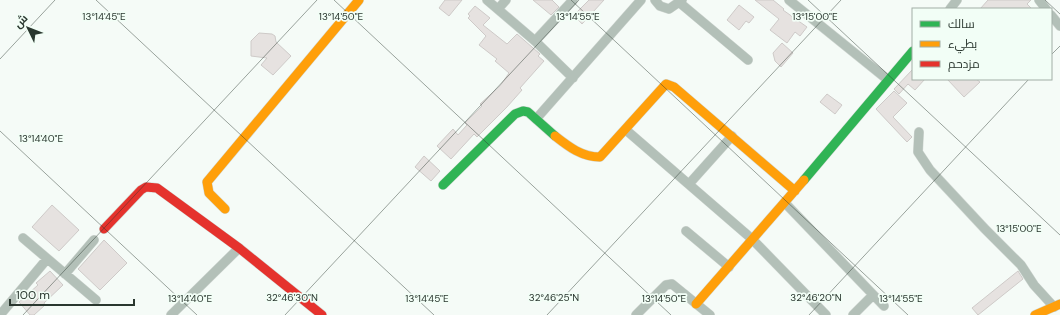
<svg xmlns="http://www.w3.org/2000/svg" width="1060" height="315" font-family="'DM Sans',Cairo,sans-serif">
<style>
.building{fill:#e6e2e0;stroke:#cecac8}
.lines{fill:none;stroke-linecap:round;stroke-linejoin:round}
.street-casing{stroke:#d1d7d3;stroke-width:10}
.fast-casing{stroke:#d1d7d3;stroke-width:10}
.slow-casing{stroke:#d1d7d3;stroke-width:10}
.jam-casing{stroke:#d1d7d3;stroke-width:10}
.street{stroke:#b3c0b8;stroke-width:9}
.fast{stroke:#30b455;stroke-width:9}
.slow{stroke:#ff9f0a;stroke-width:9}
.jam{stroke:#e5322d;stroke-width:9}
.ticks{fill:none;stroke:#2a372f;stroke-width:1;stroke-opacity:0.45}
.ticks-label{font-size:10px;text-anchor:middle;fill:#2a372f;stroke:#f2fef6;stroke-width:3.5;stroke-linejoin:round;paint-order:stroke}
</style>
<rect width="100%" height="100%" fill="#f5fbf7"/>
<path class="building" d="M445 0H462L449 16 439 8Z
M533 0H552L559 7 551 15Z
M589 0H604L582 24 574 15Z
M755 0H773L784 9 783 10 807 27 800 36 795 32 787 43 770 30 779 19Z
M988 0H1031L1027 4 1032 9H980Z
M739 5 754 17 749 23 746 21 739 30 727 20Z
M475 6 490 18 483 25 507 44 517 34 540 54 538 56 544 61 520 88 522 90 507 107 477 137 474 134 451 159 437 146 453 129 458 135 467 125 465 123 482 106 480 104 500 86 509 73 495 61 497 59 479 45 486 36 468 18 470 16 468 14Z
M259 33 272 34 275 36 276 42 291 56 273 75 261 65 267 58 251 56V41Z
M782 43 793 53 781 67 775 61 773 53Z
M913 69V79H925L915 90 908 84 899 94 894 89Z
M947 79H976L980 82 964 97Z
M894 91 907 103 893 117 912 137 907 142 876 109Z
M827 94 842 105 835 114 820 102Z
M424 156 440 171 431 181 415 167Z
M52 205 79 230 59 251 32 227Z
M104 240 127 263 100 290 78 269Z
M50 271 63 285 44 303 45 305 34 315H30L19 302 38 285 36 283Z
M1018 271 1023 279 978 315 972 308Z"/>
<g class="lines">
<g class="street-casing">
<path id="street" d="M487 0 535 41 573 78
M655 0 660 6 669 9 682 0
M789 0 888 80
M1039 0 1046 9
M680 3 748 60
M498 9 506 0
M950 9 957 0
M1051 15 1060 26
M535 41 573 0
M536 119 641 0
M626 130 752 239 826 315
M919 132 918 152 930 170 985 229 1021 265 1034 285 1054 307
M689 184 732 136
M785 203 884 306
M686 231 729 267
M23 238 96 300
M65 274 94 240
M0 315 47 259
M171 315 239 248
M636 315 666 285 672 284 710 315
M853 315 873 295"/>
</g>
<g class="fast-casing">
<path id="fast" d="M804 180 913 51
M443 185 515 114 523 111 528 112 555 136"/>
</g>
<g class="slow-casing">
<path id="slow" d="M555 136C569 147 582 157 600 157L666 84 674 87 795 191
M225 209 209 193 207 182 359 0
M696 304 804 180
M1035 315 1060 304"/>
</g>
<g class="jam-casing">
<path id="jam" d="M104 229 141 190 146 187 157 188 239 248 322 315"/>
</g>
<use href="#street" class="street"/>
<use href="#fast" class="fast"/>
<use href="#slow" class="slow"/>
<use href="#jam" class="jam"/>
</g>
<path class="ticks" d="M96 0 434 315M334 0 671 315M571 0 908 315M808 0 1060 235M1045 0 1060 14M1051 55 1060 46M0 59 55 0M0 131 197 315M23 315 317 0M285 315 579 0M547 315 841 0M809 315 1029 79"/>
<g class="ticks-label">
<text x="104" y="20">13°14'45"E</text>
<text x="341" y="20">13°14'50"E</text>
<text x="578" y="20">13°14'55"E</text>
<text x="815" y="20">13°15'00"E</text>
<text x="41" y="142">13°14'40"E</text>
<text x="1019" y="232">13°15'00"E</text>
<text x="292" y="301">32°46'30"N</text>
<text x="554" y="301">32°46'25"N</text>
<text x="816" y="301">32°46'20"N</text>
<text x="190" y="302">13°14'40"E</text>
<text x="427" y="302">13°14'45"E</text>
<text x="664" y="302">13°14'50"E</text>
<text x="901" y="302">13°14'55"E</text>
</g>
<rect x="912" y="8" width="140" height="72" fill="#f2fef6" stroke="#a2aea6"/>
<rect x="920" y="21" width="20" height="6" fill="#30b455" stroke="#a2aea6"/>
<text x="948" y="28" font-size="12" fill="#2a372f">سالك</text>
<rect x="920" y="41" width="20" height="6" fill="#ff9f0a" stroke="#a2aea6"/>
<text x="948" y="48" font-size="12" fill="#2a372f">بطيء</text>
<rect x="920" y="61" width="20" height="6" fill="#e5322d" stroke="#a2aea6"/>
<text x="948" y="68" font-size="12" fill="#2a372f">مزدحم</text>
<g transform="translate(28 28) rotate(313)" stroke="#f2fef6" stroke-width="3" paint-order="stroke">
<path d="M0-3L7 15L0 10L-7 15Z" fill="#2a372f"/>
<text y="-6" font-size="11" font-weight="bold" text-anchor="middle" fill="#2a372f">ش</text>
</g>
<path d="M10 299v6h124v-6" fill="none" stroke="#2a372f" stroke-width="2"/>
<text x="16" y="299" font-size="12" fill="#2a372f" stroke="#f2fef6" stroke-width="3" paint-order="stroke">100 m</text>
</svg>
